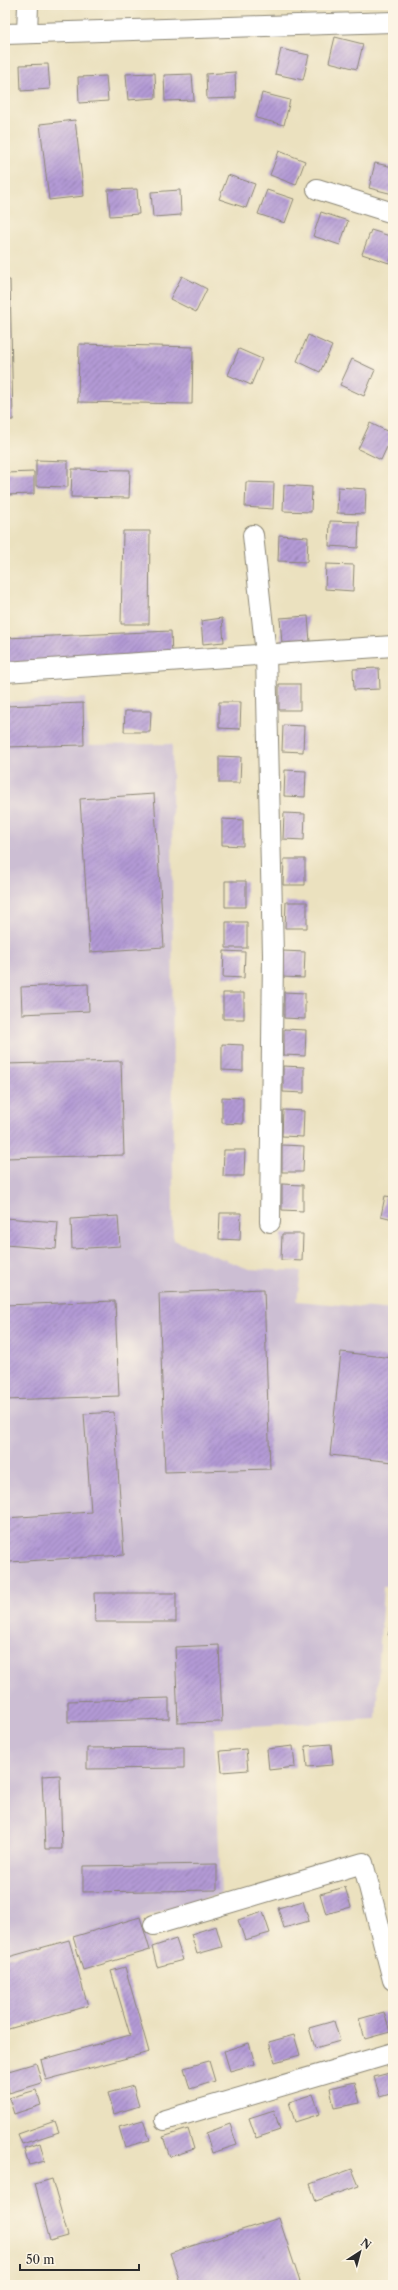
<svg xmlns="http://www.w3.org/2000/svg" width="398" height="2290" font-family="'Libre Caslon Text',serif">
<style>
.industrial{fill:#ccbed3}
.building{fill:url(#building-hatch)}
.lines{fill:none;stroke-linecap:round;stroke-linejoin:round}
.minor-casing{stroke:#8b8675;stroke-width:22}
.minor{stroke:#fff;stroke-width:20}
</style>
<defs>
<pattern id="building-hatch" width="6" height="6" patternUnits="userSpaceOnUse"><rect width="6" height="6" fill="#b39ad5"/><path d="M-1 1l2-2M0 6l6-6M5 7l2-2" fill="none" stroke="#927ead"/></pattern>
</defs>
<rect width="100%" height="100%" fill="#fcf5e5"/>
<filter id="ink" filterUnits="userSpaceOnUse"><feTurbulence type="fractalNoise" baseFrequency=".025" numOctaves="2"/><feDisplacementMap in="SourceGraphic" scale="8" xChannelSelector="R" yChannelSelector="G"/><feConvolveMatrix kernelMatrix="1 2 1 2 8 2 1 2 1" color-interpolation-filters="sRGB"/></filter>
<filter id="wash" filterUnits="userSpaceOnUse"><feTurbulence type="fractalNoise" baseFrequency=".012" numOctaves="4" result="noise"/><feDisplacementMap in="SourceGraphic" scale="16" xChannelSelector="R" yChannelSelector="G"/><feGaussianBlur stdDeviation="0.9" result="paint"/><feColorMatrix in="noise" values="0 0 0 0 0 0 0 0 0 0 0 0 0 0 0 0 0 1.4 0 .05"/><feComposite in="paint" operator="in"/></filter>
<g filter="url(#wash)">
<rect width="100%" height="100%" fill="#ebe1bf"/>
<path class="industrial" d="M85 698 89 745 172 744 173 1240 249 1269 301 1271 297 1301 393 1310V1586L383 1587 376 1719 214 1728 221 1894 5 1956V702Z"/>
<g id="blocks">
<path class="building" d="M335 37 363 44 357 69 329 62Z
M281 49 309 55 303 80 275 74Z
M48 64 50 89 21 91 20 65Z
M235 72 236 98 207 99 206 74Z
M155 73 156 98 128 100 126 74Z
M192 74 194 100 165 101 164 75Z
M106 76 108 101 79 103 78 77Z
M262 93 290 100 284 125 256 118Z
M75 120 84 196 49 200 40 124Z
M279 151 305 161 296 185 270 175Z
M375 163 393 167V194L369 188Z
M228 175 255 184 246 208 219 199Z
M137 189 139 214 110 216 108 190Z
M180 190 181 215 153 217 151 192Z
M267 190 294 199 285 223 258 214Z
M321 212 348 221 340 245 313 236Z
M371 230 393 237V253L389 263 362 254Z
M182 276 207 289 196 312 170 299Z
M5 280H10L13 420H5Z
M308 335 332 346 320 372 297 361Z
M79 344 193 347 192 404 78 402Z
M239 349 262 359 251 385 228 375Z
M352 359 375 370 364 396 340 385Z
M370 423 393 434 381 460 358 449Z
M36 460 68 461V487L36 486Z
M72 469 130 470 129 498 71 497Z
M34 472V494L5 495V473Z
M246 482 274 483 273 509 245 507Z
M284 485 312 487 311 512 283 511Z
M338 487 366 489 365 514 337 513Z
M330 521 359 522 358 548 329 546Z
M123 531H150L149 624H121Z
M279 535 308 537 307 562 278 561Z
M326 564 354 565 353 591 325 589Z
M308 616 310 642 282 644 280 618Z
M222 618 224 642 203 644 201 621Z
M171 631 172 656 5 663V638Z
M379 668 380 689 354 690 353 669Z
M279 684H300V710H279Z
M219 702H241L240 729 219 728Z
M83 703 84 745 5 747V706Z
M125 711H151L150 732H124Z
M283 725 304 726 303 752 282 751Z
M219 756 241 757 240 783H219Z
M285 770 306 771 305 797 284 796Z
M154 794 164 947 90 952 80 799Z
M284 813 305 814 304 840 283 839Z
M222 819 243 820V846L222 845Z
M284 859H305V885H283Z
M225 881H246V907H225Z
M286 902H307V928H285Z
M226 922H247V948H226Z
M224 951 245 952 244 978 223 977Z
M283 951 305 952 304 978 283 977Z
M88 984 89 1011 22 1014 21 987Z
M284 992 305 993V1019L284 1018Z
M223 993H244V1019H223Z
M284 1029 306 1030 305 1056 284 1055Z
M222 1044 243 1045V1071L222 1070Z
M121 1061 124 1155 5 1158V1064Z
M283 1066 304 1067V1093L283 1092Z
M222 1097 243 1098V1124L222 1123Z
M283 1110 304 1111 303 1137 282 1136Z
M282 1145 304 1146 303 1172H282Z
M224 1150H245L244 1176H223Z
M282 1184 303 1185V1211L282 1210Z
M385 1196 393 1197V1219L381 1216Z
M220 1213H241L240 1240 219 1239Z
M118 1216 120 1246 72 1249 71 1219Z
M5 1218 58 1222 56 1249 5 1245Z
M282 1234H303L302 1261 281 1260Z
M264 1289 270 1469 165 1472 159 1293Z
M115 1301 119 1396 5 1400V1305Z
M341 1352 393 1358V1462L330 1455Z
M114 1412 124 1555 9 1562 6 1518 91 1512 84 1414Z
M94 1593H176V1622H95Z
M393 1620V1637L388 1635Z
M219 1645 222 1722 178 1723 175 1647Z
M169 1698V1719L68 1722V1701Z
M331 1744 333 1765 307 1767 305 1746Z
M293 1746 295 1767 269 1770 267 1749Z
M184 1747V1768L87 1769V1748Z
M246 1749 248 1770 222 1772 220 1751Z
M60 1775 62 1849H45L42 1776Z
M217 1864V1890L83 1892V1866Z
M345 1887 351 1907 326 1914 320 1894Z
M303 1901 309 1921 284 1928 278 1908Z
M263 1912 270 1933 245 1940 238 1920Z
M140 1917 150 1950 83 1970 73 1937Z
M216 1926 222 1947 197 1954 191 1934Z
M176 1939 183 1960 157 1967 152 1947Z
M69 1940 88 2006 5 2030V1958Z
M125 1967 149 2052 46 2080 41 2060 130 2035 111 1971Z
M384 2012 390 2032 365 2039 359 2019Z
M334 2021 340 2041 315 2048 309 2028Z
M294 2035 300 2055 275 2062 269 2042Z
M249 2043 255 2064 230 2071 224 2051Z
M209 2061 215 2081 190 2089 184 2068Z
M36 2063 42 2083 9 2093 5 2072Z
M393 2072V2093L380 2097 374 2077Z
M355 2082 360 2103 334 2108 330 2088Z
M133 2086 139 2106 114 2114 108 2093Z
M36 2090 41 2105 14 2114 9 2098Z
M313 2094 320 2114 295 2122 289 2102Z
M274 2110 280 2130 256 2138 249 2118Z
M143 2120 150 2140 125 2147 119 2127Z
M55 2121 59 2132 22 2144 18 2134Z
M230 2124 237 2145 212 2153 206 2133Z
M188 2129 194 2149 170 2157 163 2137Z
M40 2143 45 2161 29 2165 24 2148Z
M352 2169 359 2186 316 2201 310 2184Z
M52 2179 68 2236 50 2241 35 2184Z
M279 2218 301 2285H181L170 2253Z
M121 2281 123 2285H111Z"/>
</g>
</g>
<g filter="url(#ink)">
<use href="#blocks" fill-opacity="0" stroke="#8b8675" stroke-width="1"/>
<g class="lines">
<g class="minor-casing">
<path id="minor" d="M27 33 28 5
M5 34 393 22
M317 189 393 213
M253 535 266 654 273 955 270 1222
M5 672 393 646
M154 1925 363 1863 393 1980
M165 2120 393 2053"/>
</g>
<use href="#minor" class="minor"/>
</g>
</g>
<rect width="398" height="2290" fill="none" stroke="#fcf5e5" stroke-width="20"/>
<g transform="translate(360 2252) rotate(36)" stroke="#fcf5e5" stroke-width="3" paint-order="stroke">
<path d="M0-3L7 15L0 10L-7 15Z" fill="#2b2b2b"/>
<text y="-6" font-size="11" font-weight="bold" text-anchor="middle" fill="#2b2b2b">N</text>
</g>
<path d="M20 2264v6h119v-6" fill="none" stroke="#2b2b2b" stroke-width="2"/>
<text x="26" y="2264" font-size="12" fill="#2b2b2b" stroke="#fcf5e5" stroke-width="3" paint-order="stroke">50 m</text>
</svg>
